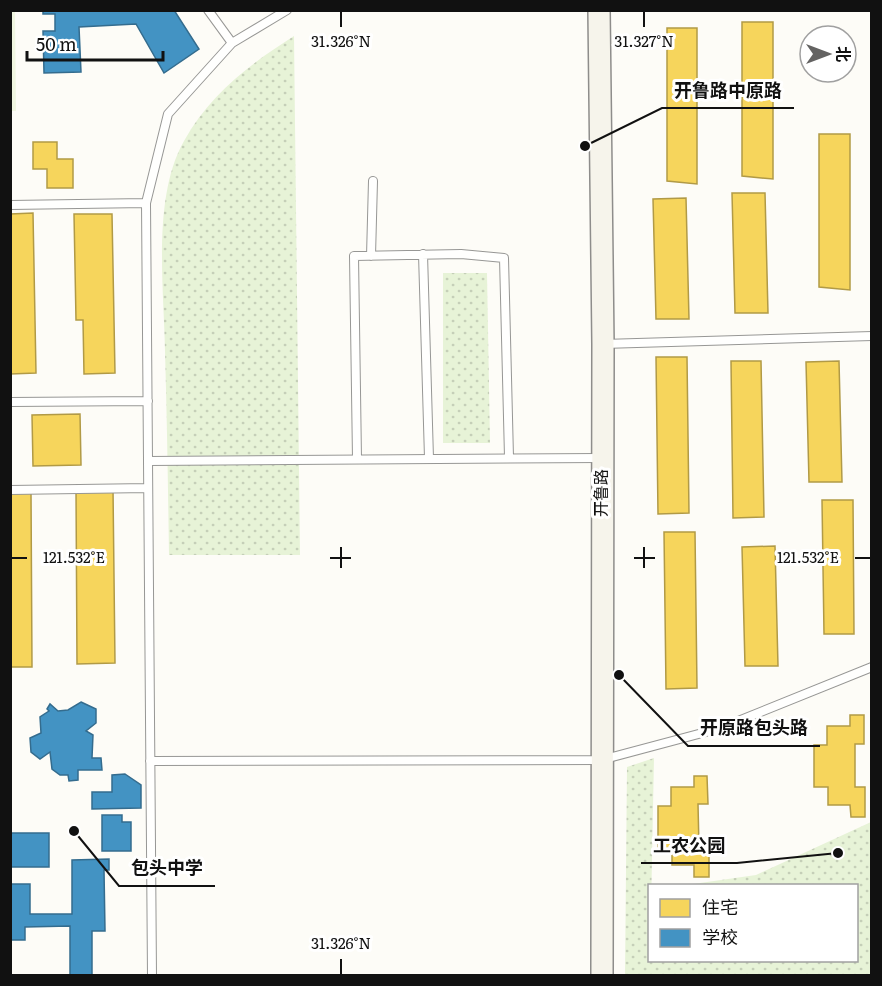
<svg xmlns="http://www.w3.org/2000/svg" width="882" height="986" font-family="Literata,'Noto Sans SC',serif">
<style>
.grass{fill:url(#grass-dots)}
.pitch{fill:#f0f6e1}
.homes{fill:#f6d55c;stroke:#b19a46;stroke-width:1.5}
.schools{fill:#4393c3;stroke:#346c8e;stroke-width:1.5}
.lines{fill:none;stroke-linecap:round;stroke-linejoin:round}
.lane-casing{stroke:#979795;stroke-width:10}
.secondary-casing{stroke:#8e8d8b;stroke-width:24}
.lane{stroke:#fffffe;stroke-width:8}
.secondary{stroke:#f6f4eb;stroke-width:21}
.ticks{fill:none;stroke:#111;stroke-width:2}
.labels{text-anchor:middle;stroke-width:6;stroke-linejoin:round;paint-order:stroke}
.street-label{font-size:16px;fill:#111;stroke:#fff}
.ticks-label{font-size:15px;text-anchor:middle;fill:#111;stroke:#fff;stroke-width:6;stroke-linejoin:round;paint-order:stroke}
.leader{fill:none;stroke:#111;stroke-width:2}
.callout-dot{fill:#111;stroke:#fff;stroke-width:2}
.callout-label{font-size:18px;text-anchor:middle;font-weight:bold;fill:#111;stroke:#fff;stroke-width:6;stroke-linejoin:round;paint-order:stroke}
</style>
<defs>
<pattern id="grass-dots" width="8" height="8" patternUnits="userSpaceOnUse" patternTransform="scale(1.5)"><rect width="8" height="8" fill="#e7f3d7"/><path d="M2 2h.1M6 6h.1" fill="none" stroke="#c5cfb8" stroke-width="1.8" stroke-linecap="round"/></pattern>
</defs>
<rect width="100%" height="100%" fill="#fdfcf7"/>
<path class="grass" d="M294 36 300 555H169C168 487 167 419 165 351 164 288 152 197 184 141 210 94 250 64 294 36Z
M443 273H487L490 443H443Z
M654 758 650 960H856V886L686 885 756 875 871 822V975H625L627 767Z"/>
<path class="pitch" d="M10 11H15L16 111H11Z"/>
<path class="homes" d="M742 22H773V179L742 176Z
M667 28H697V184L667 181Z
M819 134H850V290L819 287Z
M33 142H57V159H73V188H47V169H33Z
M732 193H765L768 313H735Z
M686 198 689 319H656L653 199Z
M33 213 36 373 10 374V214Z
M74 214H112L115 373 84 374 83 320H76Z
M656 357H687L689 513 658 514Z
M731 361H761L764 517 733 518Z
M839 361 842 482H809L806 362Z
M80 414 81 465 33 466 32 415Z
M76 489H113L115 663 77 664Z
M31 492 32 667H10V493Z
M822 500H853L854 634H824Z
M664 532H695L697 688 666 689Z
M775 546 778 666H745L742 547Z
M850 715H864V744H855V787H865V817H851L850 805H828V787H814V745H827V726H850Z
M694 776H707L708 804H698L699 848H709V877H694V865H672V848H658V806H671V787H694Z"/>
<path class="schools" d="M43 10H174L199 49 164 73 136 24 79 27 81 72 44 73 43 31H55V14H43Z
M81 702 96 709V723L86 731 93 735 92 758H101L102 770H78V780L69 781 68 775H60L52 769 50 752 40 759 31 752 30 738 41 733 40 717 49 711 47 709 50 704 58 711 68 710Z
M125 774 141 785V808L92 809V792H112V775Z
M102 815H122V822H131V851H102Z
M10 833H49V867H10Z
M109 859V870H104L105 931H92V976H70V926L25 927V940H10V884H30V914H72V860Z"/>
<g class="lines">
<g class="lane-casing">
<path id="lane" d="M208 10 232 43
M10 205 146 203
M423 254 429 458
M371 256 373 181
M603 344 872 336
M10 402 148 401
M357 459 354 256 461 254 504 258 509 457
M148 461 601 458
M10 490 148 488
M150 761 601 760 721 728 872 667
M152 976 146 203 168 114 232 43 287 10"/>
</g>
<g class="secondary-casing">
<path id="secondary" d="M599 10 603 344 602 976"/>
</g>
<use href="#lane" class="lane"/>
<use href="#secondary" class="secondary"/>
</g>
<path class="ticks" d="M341 12V27M644 12V27M341 547V568M644 547V568M12 558H27M330 558H351M634 558H655M855 558H870M341 959V974"/>
<g class="labels">
<g class="street-label">
<text transform="translate(601 493) rotate(-90)" y="6">开鲁路</text>
</g>
</g>
<g class="ticks-label">
<text x="341" y="47">31.326°N</text>
<text x="644" y="47">31.327°N</text>
<text x="808" y="563">121.532°E</text>
<text x="74" y="563">121.532°E</text>
<text x="341" y="949">31.326°N</text>
</g>
<path class="leader" d="M585 146L662 108H794M619 675L688 746H820M838 853L737 863H641M74 831L119 886H215"/>
<g class="callout-dot">
<circle cx="585" cy="146" r="6"/>
<circle cx="619" cy="675" r="6"/>
<circle cx="838" cy="853" r="6"/>
<circle cx="74" cy="831" r="6"/>
</g>
<g class="callout-label">
<text x="728" y="97">开鲁路中原路</text>
<text x="754" y="734">开原路包头路</text>
<text x="689" y="852">工农公园</text>
<text x="167" y="874">包头中学</text>
</g>
<rect width="882" height="986" fill="none" stroke="#111111" stroke-width="24"/>
<rect x="648" y="884" width="210" height="78" fill="#ffffff" stroke="#a0a0a0" stroke-width="1.5"/>
<rect x="660" y="899" width="30" height="18" fill="#f6d55c" stroke="#a0a0a0" stroke-width="1.5"/>
<text x="702" y="914" font-size="18" fill="#111111">住宅</text>
<rect x="660" y="929" width="30" height="18" fill="#4393c3" stroke="#a0a0a0" stroke-width="1.5"/>
<text x="702" y="944" font-size="18" fill="#111111">学校</text>
<g transform="translate(828 54) rotate(90)"><circle r="28" fill="#ffffff" stroke="#a0a0a0" stroke-width="1.5"/>
<path d="M0-4.5L10 22L0 15L-10 22Z" fill="#646362"/>
<text y="-9" font-size="16" font-weight="bold" text-anchor="middle" fill="#111111">北</text>
</g>
<path d="M27 51v9h136v-9" fill="none" stroke="#111111" stroke-width="3"/>
<text x="36" y="51" font-size="18" fill="#111111" stroke="#ffffff" stroke-width="4.5" paint-order="stroke">50 m</text>
</svg>
